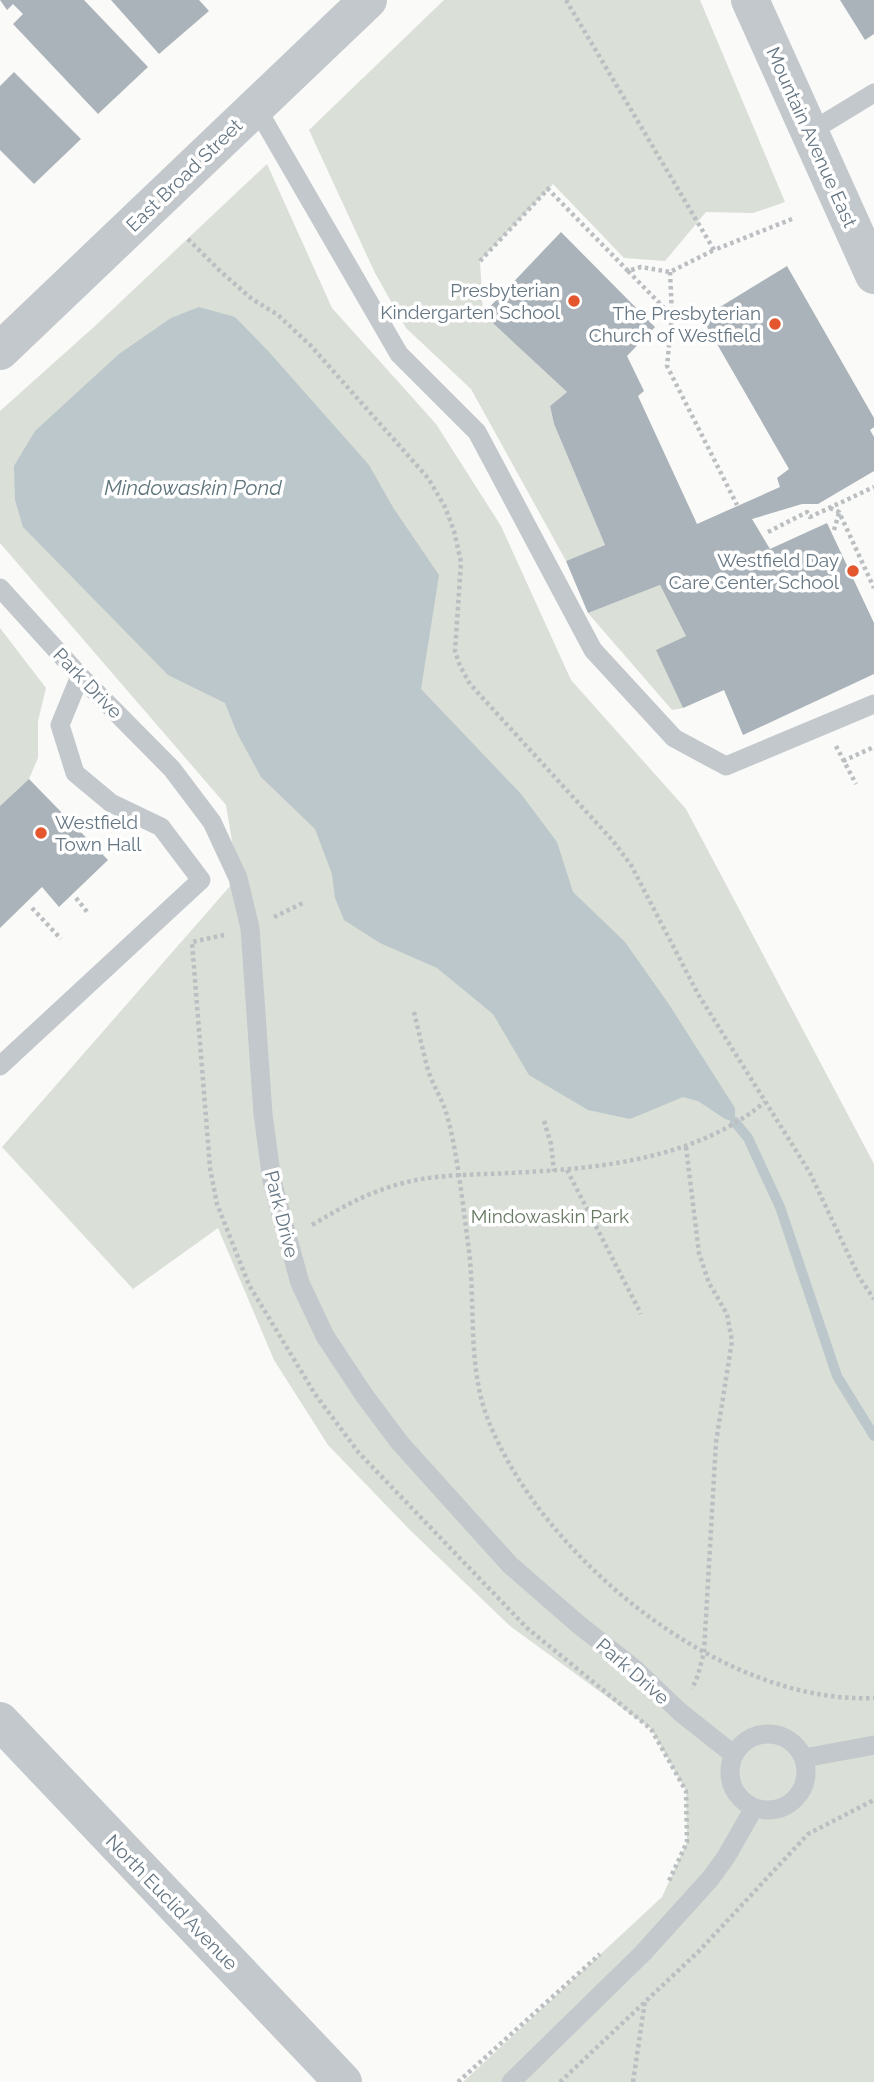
<svg xmlns="http://www.w3.org/2000/svg" width="874" height="2082" font-family="Raleway,sans-serif">
<style>
.green{fill:#dadfd7}
.water{fill:#bbc7cb}
.lines{fill:none;stroke-linecap:round;stroke-linejoin:round}
.stream{stroke:#bbc7cb;stroke-width:10}
.building{fill:#aab3b9}
.path{stroke:#bbbfc2;stroke-width:4.5;stroke-dasharray:3.5 3.5;stroke-linecap:butt}
.service{stroke:#c3c8cc;stroke-width:19}
.minor{stroke:#c3c8cc;stroke-width:38}
.tertiary{stroke:#c3c8cc;stroke-width:38}
.poi-dot{fill:#e4572e;stroke:#fff;stroke-width:2.5}
.labels{text-anchor:middle;stroke-width:7;stroke-linejoin:round;paint-order:stroke}
.street-label{font-size:19px;fill:#657683;stroke:#fff}
.poi-label{font-size:19px;fill:#657683;stroke:#fff;text-anchor:end}
.park-label{font-size:19px;fill:#687a64;stroke:#fff}
.water-label{font-size:21px;font-style:italic;fill:#60757c;stroke:#fff}
</style>
<rect width="100%" height="100%" fill="#fafaf8"/>
<path class="green" d="M444 0H700L785 202 753 213 706 212 665 261 624 258 553 184 480 261 483 314 567 392 550 406 554 424 605 545 566 561 471 389 406 328 375 273 309 130Z
M267 164 332 308 436 424 501 526 571 680 686 809 874 1164V2082H463L662 1897 687 1842 686 1791 651 1729 510 1626 410 1530 328 1445 274 1360 218 1228 133 1289 2 1147 238 877 226 805 0 543V411L95 326Z
M660 585 686 636 657 650 683 708 672 710 588 613Z
M0 628 46 688 38 721V758L29 779 0 806Z"/>
<path class="water" d="M199 307 235 317 269 352 369 465 394 509 439 575 421 689 521 794 557 842 573 892 625 942 670 1006 735 1108V1122L725 1119 698 1101 683 1097 630 1119 588 1110 529 1075 493 1014 437 968 380 943 344 920 335 898 332 874 315 829 261 777 237 733 225 703 168 675 23 527 15 500 14 466 35 431 119 354 171 318Z"/>
<g class="lines">
<path class="stream" d="M735 1122 748 1138 780 1207 837 1376 874 1436"/>
</g>
<path class="building" d="M0 0H84L148 67 98 114 13 24 23 14 13 4 7 10Z
M111 0H199L209 11 159 54Z
M840 0H874V34L865 40Z
M14 72 81 139 34 184 0 150V86Z
M561 232 655 327 627 356 644 391 638 396 697 524 780 487 777 478 789 469 702 318 787 266 874 418V427L870 430 874 437V471L818 504H802L752 519 770 549 827 523 874 623V674L743 735 724 690 683 708 656 650 686 636 660 585 588 613 566 561 605 545 554 424 550 406 567 392 483 314Z
M29 779 108 860 59 907 42 887 0 928V806Z"/>
<g class="lines">
<path class="path" d="M566 0 714 250 792 219
M188 239 220 271 252 299 278 315 311 346 428 478 445 507 454 531 461 562 455 651 460 666 470 684 613 841 631 865 698 994 810 1173 859 1277 874 1299
M480 261 548 189 628 271 641 267 670 272 714 250
M628 271 672 316 667 366 737 505
M670 272 672 316
M830 508 839 512 874 588
M834 530 839 513
M768 532 807 512 810 517 874 487
M836 746 856 784
M843 761 874 747
M76 898 88 913
M32 908 61 939
M274 917 305 902
M224 935 192 942 210 1168 217 1204 249 1285 315 1394 359 1453 527 1628 651 1729 686 1791 687 1842 668 1883
M414 1012C419 1032 423 1053 429 1073 434 1087 442 1099 446 1112 458 1154 462 1200 468 1243 476 1299 467 1364 487 1417 540 1556 721 1705 874 1698
M544 1121 551 1144 554 1171
M686 1147 699 1253 709 1283 727 1314 732 1341 716 1442 704 1652 698 1675 692 1689
M567 1170 641 1314
M312 1225C344 1206 366 1193 403 1183 437 1174 474 1175 509 1173 596 1169 695 1160 765 1102
M458 2082 600 1954
M560 2082 700 1950 808 1834 874 1800
M633 2082 645 2001"/>
<path class="service" d="M256 107 399 354 477 432 593 650 674 738 726 766 874 704
M810 132 874 93
M0 588 80 676 172 769 212 822 238 878 250 928 263 1114 272 1181 300 1283 325 1336 364 1395 400 1443 510 1565 578 1624 636 1670 680 1712 733 1754
M0 1066 201 880 161 827 111 803 75 773 60 725 80 676
M730 1772a38 38 0 1 1 76 0a38 38 0 1 1-76 0Z
M804 1758 874 1745
M511 2082 643 1953 710 1879 726 1857 754 1808"/>
<path class="minor" d="M0 1721 343 2082"/>
<path class="tertiary" d="M750 0 874 275
M0 351 368 0"/>
</g>
<g class="poi-dot">
<circle cx="574" cy="301" r="7"/>
<circle cx="775" cy="324" r="7"/>
<circle cx="853" cy="571" r="7"/>
<circle cx="41" cy="833" r="7"/>
</g>
<g class="labels">
<g class="street-label">
<text transform="translate(812 137) rotate(66)" y="7">Mountain Avenue East</text>
<text transform="translate(184 175) rotate(-44)" y="7">East Broad Street</text>
<text transform="translate(88 683) rotate(46)" y="7">Park Drive</text>
<text transform="translate(282 1214) rotate(76)" y="7">Park Drive</text>
<text transform="translate(633 1671) rotate(41)" y="7">Park Drive</text>
<text transform="translate(172 1902) rotate(46)" y="7">North Euclid Avenue</text>
</g>
<g class="poi-label">
<text x="560" y="297">Presbyterian<tspan x="560" dy="22">Kindergarten School</tspan></text>
<text x="761" y="320">The Presbyterian<tspan x="761" dy="22">Church of Westfield</tspan></text>
<text x="839" y="567">Westfield Day<tspan x="839" dy="22">Care Center School</tspan></text>
<text x="55" y="829" text-anchor="start">Westfield<tspan x="55" dy="22">Town Hall</tspan></text>
</g>
<g class="park-label">
<text x="550" y="1223">Mindowaskin Park</text>
</g>
<g class="water-label">
<text x="193" y="495">Mindowaskin Pond</text>
</g>
</g>
</svg>
